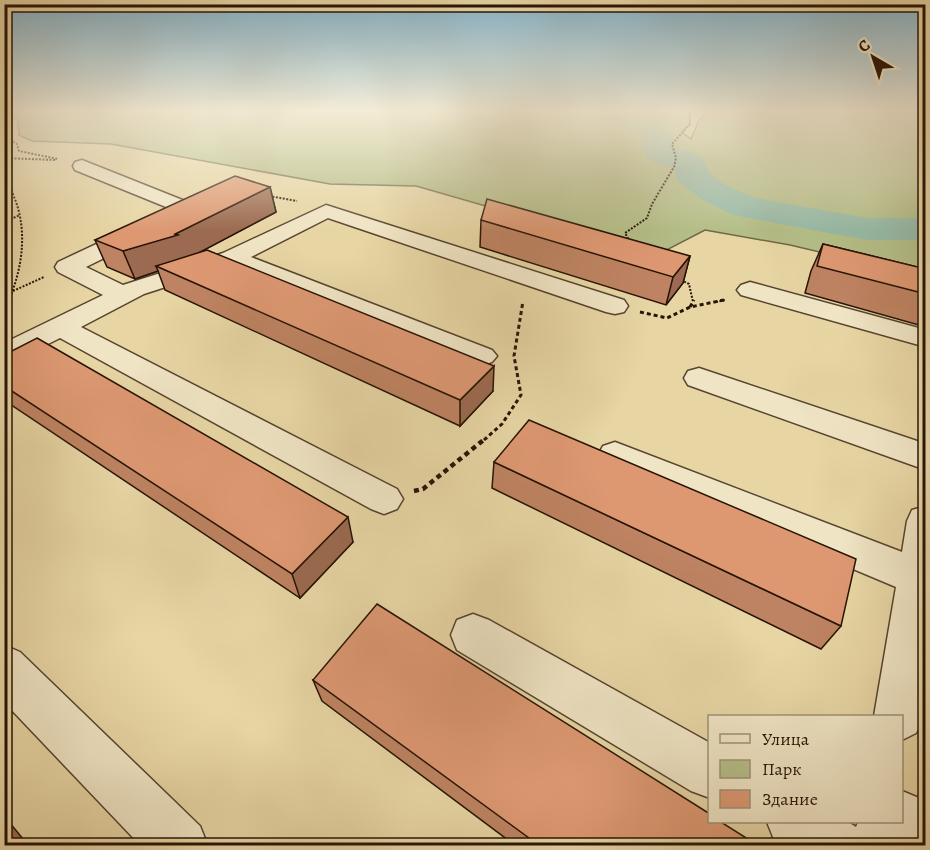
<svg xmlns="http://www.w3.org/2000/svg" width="930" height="850" font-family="Alegreya,serif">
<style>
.green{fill:#b4bd87;stroke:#6e6846;stroke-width:1.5}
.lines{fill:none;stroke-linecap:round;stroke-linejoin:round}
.river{fill:#97b9a5;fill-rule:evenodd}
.minor-casing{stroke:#57442e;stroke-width:3}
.path-far2{stroke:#271406;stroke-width:2;stroke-dasharray:2 1.5;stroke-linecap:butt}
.path-far1{stroke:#271406;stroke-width:3;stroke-dasharray:4 3;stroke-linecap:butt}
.path{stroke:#271406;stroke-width:4.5;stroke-dasharray:5 4;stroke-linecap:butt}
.minor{fill:#efe4c4;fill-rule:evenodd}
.wall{fill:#be8362;stroke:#271406;stroke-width:1.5}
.shaded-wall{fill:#9b6a50;stroke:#271406;stroke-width:1.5}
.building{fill:#dd9872;stroke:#271406;stroke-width:1.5}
</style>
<rect width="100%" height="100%" fill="#e7d5a4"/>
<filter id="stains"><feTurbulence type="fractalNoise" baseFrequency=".00333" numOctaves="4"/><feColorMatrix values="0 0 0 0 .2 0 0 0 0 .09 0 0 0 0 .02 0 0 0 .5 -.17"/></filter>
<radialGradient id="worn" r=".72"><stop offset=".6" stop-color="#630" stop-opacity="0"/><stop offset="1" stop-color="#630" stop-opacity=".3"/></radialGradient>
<path class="green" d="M5 112H690V124L682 132 691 139 699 120 708 112H925V277L790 245 705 230 657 255 416 186 330 184 111 144 32 141 19 135 18 119 5 114Z"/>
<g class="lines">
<path class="river" d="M592 112C624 112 653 109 674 138L672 147C687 152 708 153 708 172L727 186 755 198 867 218H926V240H867L733 215 703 200 679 182 675 175V169L649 160 642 147 644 138 641 134 596 118Z"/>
<g class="minor-casing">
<path id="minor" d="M82 160 195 205 198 209 195 213 86 267 123 285 223 253 326 205 624 300 628 306 624 312 615 314 606 312 328 218 251 257 492 350 497 356 492 362 482 365 472 362 230 266 144 294 81 327 397 489 403 499 397 509 384 514 371 509 60 338 14 361 4 364V343L103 295 58 272 55 267 58 262 171 209 75 170 73 166 75 162Z
M750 282 926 330V347L741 295 737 290 741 285Z
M699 368 926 444V470L688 385 684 378 688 371Z
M615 442 902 552 907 521 912 510 926 506V699L924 716 916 733 902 740V716H874L896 587 603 464 598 455 603 446Z
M473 614 489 620 710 743V798L691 791 457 650 451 635 457 620Z
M4 645 20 652 200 826 208 846H141L4 702Z
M902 791 926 801V846H782L775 842 767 822H848L856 827 858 822H902Z"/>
</g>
<path class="path-far2" d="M4 136 17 144 19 151 58 159
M4 158 55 160
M4 178C29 215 26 261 8 302
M269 196 297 201
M4 222 20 215
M630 242 625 233 647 218 652 204 674 167 676 158 672 144 690 124V112
M681 280 689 284 693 302
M13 291 44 277
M4 294H11
M716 302 725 300"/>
<path class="path-far1" d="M690 307 694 300
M4 310 8 300
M640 312 667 318 690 307 724 300
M484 440 502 424 521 395 514 356 523 301"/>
<path class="path" d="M414 491 423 489 486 438"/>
<use href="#minor" class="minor"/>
</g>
<path class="wall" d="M270 187 276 212 200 252 493 391 460 426 165 290 158 271 135 279 107 267 95 240Z
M481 220 690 256 683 283 666 305 480 247Z
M823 244 926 269V327L805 293 811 271Z
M4 355 353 542 300 598 4 400Z
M494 462 841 626 821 649 492 488Z
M313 680 759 846H516L322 701Z"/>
<path class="shaded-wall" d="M270 187 276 212 187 259 156 266 158 271 135 279 123 251 175 234Z
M690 256 683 283 666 305 673 277Z
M494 366 493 391 460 426V400Z
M348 517 353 542 300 598 292 574Z
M4 816 29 846H10L4 838Z"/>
<path class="building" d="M235 176 270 187 175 234 178 235 123 251 95 240Z
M487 199 690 256 673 277 481 220Z
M823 244 926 269V294L817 266Z
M207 250 494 366 460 400 156 266Z
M37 338 348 517 292 574 4 386V355Z
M529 420 856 559 841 626 494 462Z
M377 604 710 814V822H721L759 846H540L313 680Z
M4 838 10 846H4Z"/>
<linearGradient id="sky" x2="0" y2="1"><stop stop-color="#87b6cd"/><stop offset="0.48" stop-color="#f4ecd6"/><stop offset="1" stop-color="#f4ecd6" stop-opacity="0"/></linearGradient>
<rect width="930" height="231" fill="url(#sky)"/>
<rect width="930" height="850" fill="none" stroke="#e7d5a4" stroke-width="24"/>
<rect x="6" y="6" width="918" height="838" fill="none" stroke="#271406" stroke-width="3"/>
<rect x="12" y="12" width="906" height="826" fill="none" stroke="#271406" stroke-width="1.5"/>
<rect x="708" y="715" width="195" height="108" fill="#efe4c4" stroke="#9f9178" stroke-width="1.5"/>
<rect x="720" y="734" width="30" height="9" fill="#efe4c4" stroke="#9f9178" stroke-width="1.5"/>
<text x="762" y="745" font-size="18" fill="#271406">Улица</text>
<rect x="720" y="760" width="30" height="18" fill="#b4bd87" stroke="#9f9178" stroke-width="1.5"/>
<text x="762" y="775" font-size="18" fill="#271406">Парк</text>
<rect x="720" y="790" width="30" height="18" fill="#dd9872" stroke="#9f9178" stroke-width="1.5"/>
<text x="762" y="805" font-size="18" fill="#271406">Здание</text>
<g transform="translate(873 57) rotate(321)" stroke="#efe4c4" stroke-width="4.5" paint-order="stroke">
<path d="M0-4.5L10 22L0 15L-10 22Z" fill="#271406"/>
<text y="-9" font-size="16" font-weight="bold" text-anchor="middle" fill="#271406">С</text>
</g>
<rect width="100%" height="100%" filter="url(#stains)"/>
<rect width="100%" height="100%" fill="url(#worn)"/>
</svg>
